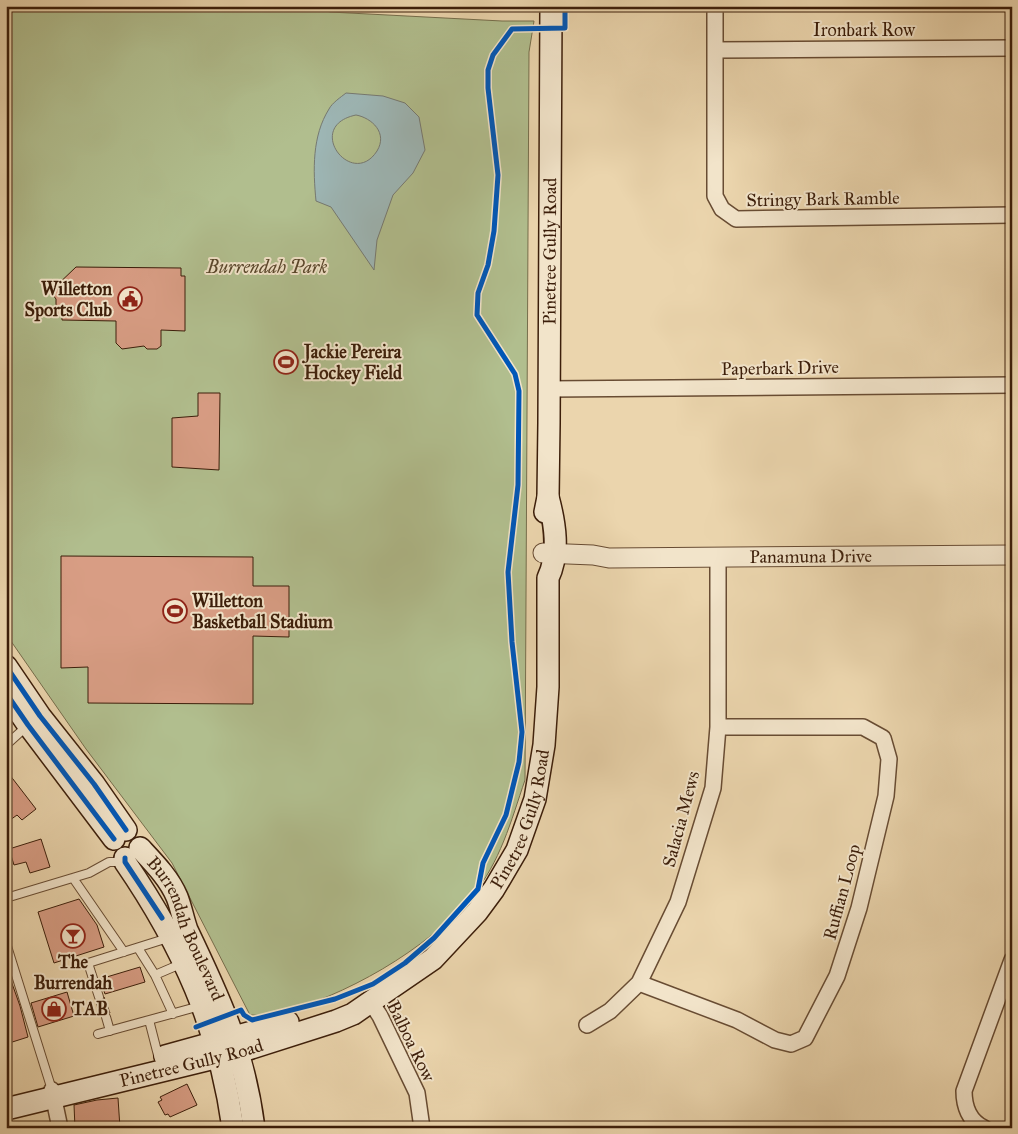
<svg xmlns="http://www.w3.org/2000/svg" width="1018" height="1134" font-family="'IM FELL Great Primer',serif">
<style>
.green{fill:#b1be8e;stroke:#766e4c}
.water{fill:#9db6b5;stroke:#767971;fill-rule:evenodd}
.building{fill:#d89d84;stroke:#3c1e0a}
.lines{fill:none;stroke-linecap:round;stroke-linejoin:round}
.service-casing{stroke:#684c33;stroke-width:10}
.minor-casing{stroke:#684c33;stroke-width:18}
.tertiary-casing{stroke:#684c33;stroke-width:21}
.secondary-casing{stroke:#3c1e0a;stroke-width:24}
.service{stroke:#f2e4ca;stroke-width:8}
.minor{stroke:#f2e4ca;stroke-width:15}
.tertiary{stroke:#f2e4ca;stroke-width:19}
.secondary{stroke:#f2e4ca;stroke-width:21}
.cycleway-casing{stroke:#f2e4ca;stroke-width:8}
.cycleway{stroke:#0057b8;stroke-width:5}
.labels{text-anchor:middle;stroke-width:4;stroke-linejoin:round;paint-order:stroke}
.street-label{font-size:18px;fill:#3c1e0a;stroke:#f2e4ca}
.park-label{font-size:18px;font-style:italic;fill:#59462b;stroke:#f2e4ca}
.poi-label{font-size:18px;font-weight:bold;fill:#3c1e0a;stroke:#f2e4ca;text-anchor:start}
</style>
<rect width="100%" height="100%" fill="#ebd5ad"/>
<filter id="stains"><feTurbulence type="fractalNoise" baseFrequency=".004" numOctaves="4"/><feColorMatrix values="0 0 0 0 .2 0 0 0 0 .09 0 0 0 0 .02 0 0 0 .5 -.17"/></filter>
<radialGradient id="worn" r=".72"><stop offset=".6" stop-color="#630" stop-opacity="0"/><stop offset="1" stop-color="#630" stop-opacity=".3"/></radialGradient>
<path class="green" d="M6 6H311L330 12 502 21H534L529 52 525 780C511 821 500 863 472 896 427 950 344 997 276 1014 268 1017 258 1015 250 1015L172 863 86 749 6 634Z"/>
<path class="water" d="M346 93 383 96 405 103 419 117 425 150 413 173 393 195 377 240 374 270 331 207 316 201C313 170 312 136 329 109 332 103 341 97 346 93ZM356 115C372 118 388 133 377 151 352 190 303 126 356 115Z"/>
<path class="building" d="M76 267 181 268V276H185V331L161 330V346L157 349H147L144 346 122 349 116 343V321L62 320V316H57L56 311V299L53 295V289Z
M198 393H220L219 470 172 467V418L198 416Z
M61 556 253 557V586H289V637L253 636V704L88 703V667L61 668Z
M6 770 36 809 22 820 17 815 6 823Z
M41 839 50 867 30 873 26 862 14 865 9 849Z
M79 899 97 925 104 947 54 963 38 912Z
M140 967 145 982 105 994 100 979Z
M6 975H9L20 1006 28 1037 6 1044Z
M67 992 74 1016 38 1027 31 1003Z
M104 997 110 1013 104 1012 100 1017 96 1001 101 1002Z
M187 1084 197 1105 170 1117 168 1114 165 1115 158 1102 162 1100 160 1097Z
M118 1098 120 1128H75L74 1105 97 1100Z"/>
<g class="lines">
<g class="service-casing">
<path id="service" d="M6 745 27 726
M73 878 124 952
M6 898 89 873 109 862H123
M6 943 52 1090
M138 948 155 975 173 1014
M88 963 99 997
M85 964 168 938
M155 975 183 963
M106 1017 110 1031
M149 1020 200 1006
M98 1034 149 1020 159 1059"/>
</g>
<g class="minor-casing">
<path id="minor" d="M715 6V196L722 209 736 219 1012 215
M716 50 1012 48
M549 389 1012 385
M639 983 737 1020 775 1040 791 1044 805 1038 837 976 859 908 886 796 889 759 883 738 863 727H718
M370 1001 380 1016 417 1093 422 1128
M587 1025 610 1011 639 983 678 902 713 788 718 727V557
M52 1090 60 1128
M984 1128C969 1121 964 1106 964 1091L1012 960"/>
</g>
<g class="tertiary-casing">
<g id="tertiary">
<path id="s1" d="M543 553 593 555 609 558 1012 555"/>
</g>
</g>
<g class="secondary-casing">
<g id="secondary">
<path id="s2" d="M545 512 548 497 549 423 551 6"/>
<path d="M6 666 40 716 94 784 126 830"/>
<path d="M6 693 28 725 114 839"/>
<path id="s3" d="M140 848C154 863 169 878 177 897 181 907 183 919 187 930 220 999 244 1050 254 1128"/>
<path d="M125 858V862C182 945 219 1027 233 1128"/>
<path d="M165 1056 288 1022"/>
<path id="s4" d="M6 1109 239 1052 336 1021 353 1014 433 959 477 912 494 889 517 850 535 799 544 745 548 687V578C560 553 555 523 548 497"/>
</g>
</g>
<use href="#service" class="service"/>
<use href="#minor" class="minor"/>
<use href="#tertiary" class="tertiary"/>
<use href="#secondary" class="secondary"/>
<g class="cycleway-casing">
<path id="cycleway" d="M6 666 40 716 94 784 126 830
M6 693 28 725 114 839
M125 858V862L162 918
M196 1027 241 1010 244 1015 252 1020 335 999 373 984 405 963 434 938 478 889 483 863 506 815 519 762 522 732 512 642 508 572 518 485 519 391 515 374 477 315 478 293 488 265 494 231 498 175 488 88V70L493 55 512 29 565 28V6"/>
</g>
<use href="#cycleway" class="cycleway"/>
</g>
<defs>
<g id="civic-ring" transform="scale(1.25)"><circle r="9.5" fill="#f2e4ca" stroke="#8f2418" stroke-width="1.5"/><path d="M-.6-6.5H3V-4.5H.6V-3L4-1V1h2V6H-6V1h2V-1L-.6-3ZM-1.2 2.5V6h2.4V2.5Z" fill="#8f2418"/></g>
<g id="stadium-ring" transform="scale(1.25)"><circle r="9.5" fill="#f2e4ca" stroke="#8f2418" stroke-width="1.5"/><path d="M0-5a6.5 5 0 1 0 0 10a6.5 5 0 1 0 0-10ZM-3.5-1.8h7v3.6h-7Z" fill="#8f2418"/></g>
<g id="bar-ring" transform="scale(1.25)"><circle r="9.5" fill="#f2e4ca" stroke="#8f2418" stroke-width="1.5"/><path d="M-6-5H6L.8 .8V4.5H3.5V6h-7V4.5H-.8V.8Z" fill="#8f2418"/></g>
<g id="shop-ring" transform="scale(1.25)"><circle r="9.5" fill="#f2e4ca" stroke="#8f2418" stroke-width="1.5"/><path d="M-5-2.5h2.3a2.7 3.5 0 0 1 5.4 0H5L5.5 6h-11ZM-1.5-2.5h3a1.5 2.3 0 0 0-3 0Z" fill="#8f2418"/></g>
</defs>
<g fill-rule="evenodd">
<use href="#civic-ring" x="130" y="299"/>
<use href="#stadium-ring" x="286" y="362"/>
<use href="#stadium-ring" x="175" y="611"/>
<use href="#bar-ring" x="73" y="936"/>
<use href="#shop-ring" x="54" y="1009"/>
</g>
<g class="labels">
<g class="street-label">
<text x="864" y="36">Ironbark Row</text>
<text transform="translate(823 199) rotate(-1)" y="6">Stringy Bark Ramble</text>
<text dy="6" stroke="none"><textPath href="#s2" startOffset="261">Pinetree Gully Road</textPath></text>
<text transform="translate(780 368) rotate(-1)" y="6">Paperbark Drive</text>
<text dy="6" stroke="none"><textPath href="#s1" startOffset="268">Panamuna Drive</textPath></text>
<text dy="6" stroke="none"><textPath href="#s4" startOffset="626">Pinetree Gully Road</textPath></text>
<text transform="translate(681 819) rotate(-75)" y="6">Salacia Mews</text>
<text transform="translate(842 892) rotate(-75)" y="6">Ruffian Loop</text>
<text dy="6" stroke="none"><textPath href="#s3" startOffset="94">Burrendah Boulevard</textPath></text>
<text transform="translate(411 1041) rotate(64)" y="6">Balboa Row</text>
<text dy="6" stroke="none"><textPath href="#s4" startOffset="191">Pinetree Gully Road</textPath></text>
</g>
<g class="park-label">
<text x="267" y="273">Burrendah Park</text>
</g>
<g class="poi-label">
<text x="112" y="295" text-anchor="end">Willetton<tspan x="112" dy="21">Sports Club</tspan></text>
<text x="304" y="358">Jackie Pereira<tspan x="304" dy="21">Hockey Field</tspan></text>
<text x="192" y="607">Willetton<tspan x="192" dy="21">Basketball Stadium</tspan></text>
<text x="73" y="968" text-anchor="middle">The<tspan x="73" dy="21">Burrendah</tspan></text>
<text x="72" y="1015">TAB</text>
</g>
</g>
<rect width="1018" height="1134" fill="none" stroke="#ebd5ad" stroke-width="25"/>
<rect x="8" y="8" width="1003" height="1119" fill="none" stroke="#3c1e0a" stroke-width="2.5"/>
<rect x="12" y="12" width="993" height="1109" fill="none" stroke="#3c1e0a"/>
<rect width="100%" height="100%" filter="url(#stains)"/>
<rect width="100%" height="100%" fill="url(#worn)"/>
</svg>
